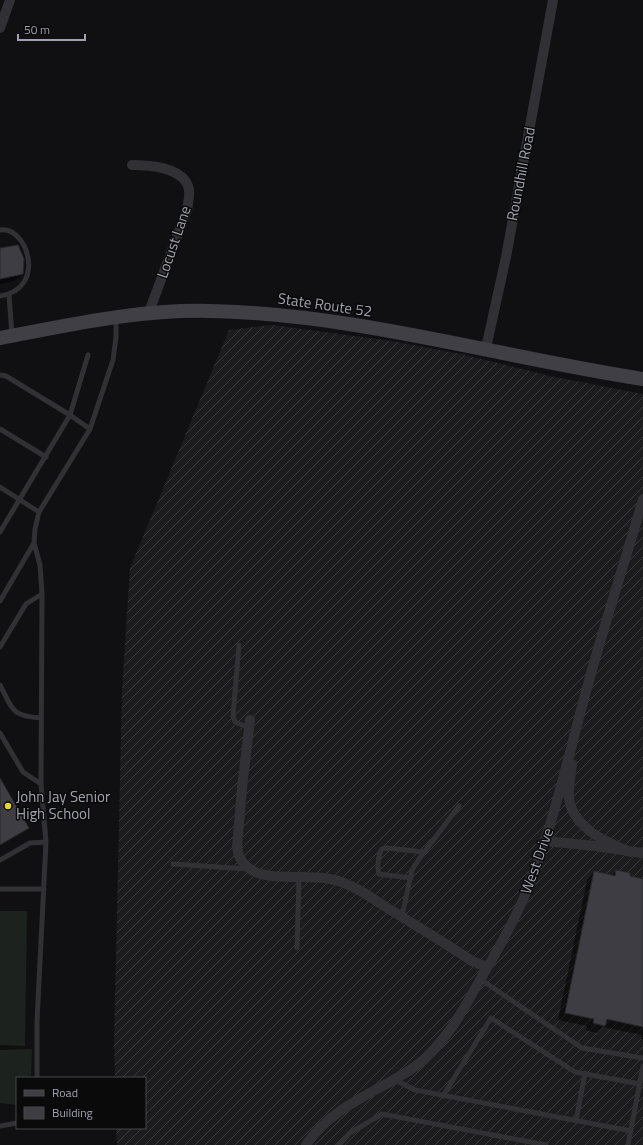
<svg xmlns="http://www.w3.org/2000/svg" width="643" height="1145" font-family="'Titillium Web',sans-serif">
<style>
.industrial{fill:url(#industrial-furrows)}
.pitch{fill:#1c231e}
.shadow{fill:#0007}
.building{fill:#3e3d43;stroke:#2a292c}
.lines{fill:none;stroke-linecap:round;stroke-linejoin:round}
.lane{stroke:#313135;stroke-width:5}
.street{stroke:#313135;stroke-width:10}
.secondary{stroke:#3f3f45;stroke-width:14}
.poi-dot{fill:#e6d232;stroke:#0b0a0b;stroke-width:1.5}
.labels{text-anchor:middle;stroke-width:3;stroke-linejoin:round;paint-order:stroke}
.street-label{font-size:15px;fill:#a1a2b1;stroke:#0b0a0b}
.poi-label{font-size:15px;fill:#a1a2b1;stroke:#0b0a0b;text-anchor:start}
</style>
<defs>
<pattern id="industrial-furrows" width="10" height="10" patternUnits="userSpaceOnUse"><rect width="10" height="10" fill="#1c1b1d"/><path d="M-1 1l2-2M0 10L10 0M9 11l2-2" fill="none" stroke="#3a393b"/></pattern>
</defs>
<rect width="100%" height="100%" fill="#100f11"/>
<path class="industrial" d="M272 325 392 341 461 354 550 376 643 394V1145H117L116 1128H145V1078H115L114 1044 122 691 130 568 229 330Z"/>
<path class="pitch" d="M0 911H27L25 1046 0 1045Z
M32 1049 31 1078H17V1105L0 1103V1050Z"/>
<path class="shadow" d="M18 246 23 259 22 274 14 281 0 284V249Z
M0 785 28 828 0 846Z
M616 871 629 877 643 880V1040L641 1039 642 1035 603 1027 597 1033 586 1030 587 1026 558 1020 587 880 594 872 611 876Z"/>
<path class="building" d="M18 245 24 259 23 274 0 279V248Z
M0 778 29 828 0 845Z
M616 870 630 873V876L643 879V1027L607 1019 605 1026 593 1023 594 1019 565 1013 594 871 615 876Z"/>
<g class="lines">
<path class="lane" d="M0 230C27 225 48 289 0 296
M9 295 12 335
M88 355 70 415 90 429
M0 375 6 376 70 415 0 532
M0 429 46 457
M0 487 39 512
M0 601 34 543
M239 645 233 716 235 722 249 728
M0 647 26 604 42 594
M0 685C13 710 11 716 41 718
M0 733 23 772 41 784
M0 860 30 843 46 842
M173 864 248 869
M411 878 379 874C377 867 378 855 382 849L387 848 424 852
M0 889H44
M402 916 412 870 419 859 459 806
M297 948 299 876
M480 979 582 1048 643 1058
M37 1078V1021L46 842 41 784 42 594 40 565 34 543 35 529 39 512 90 429 113 360 116 337V319
M395 1080 415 1090 631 1131
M443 1096 491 1018 575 1072 640 1084
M576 1121 585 1073
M0 1126 17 1123
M339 1145 350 1133 382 1114 546 1145
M628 1145 643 1066"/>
<path class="street" d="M0 28 10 0
M132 165C148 165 181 167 188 186 191 193 188 203 187 210L149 312
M486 348 506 257 553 0
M250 720 242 788 237 847C242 889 299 872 330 879 352 883 370 897 389 909 417 926 445 943 472 961L487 967
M572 764C571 775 568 788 569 798 573 828 606 842 630 852
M545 841 595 846 643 853
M306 1145C332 1106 376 1093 413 1068 428 1058 441 1042 452 1027 462 1013 470 997 479 982 494 956 510 929 522 902 552 833 567 760 587 688 604 625 625 562 643 499"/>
<path class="secondary" d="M0 338C70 325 139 309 210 311 357 314 499 357 643 379"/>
</g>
<circle class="poi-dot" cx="8" cy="806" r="4"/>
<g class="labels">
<g class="street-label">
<text transform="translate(521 174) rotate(-79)" y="5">Roundhill Road</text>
<text transform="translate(174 242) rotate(-71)" y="5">Locust Lane</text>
<text transform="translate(325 305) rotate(8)" y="5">State Route 52</text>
<text transform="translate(537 861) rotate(-70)" y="5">West Drive</text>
</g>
<g class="poi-label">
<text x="16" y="802">John Jay Senior<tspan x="16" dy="17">High School</tspan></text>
</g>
</g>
<rect x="16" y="1077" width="130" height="52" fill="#0b0a0b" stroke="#47474d"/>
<rect x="24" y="1090" width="20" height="6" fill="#3f3f45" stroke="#47474d"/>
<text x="52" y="1097" font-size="12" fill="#a1a2b1">Road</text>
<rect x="24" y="1107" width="20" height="12" fill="#3e3d43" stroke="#47474d"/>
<text x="52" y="1117" font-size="12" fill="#a1a2b1">Building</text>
<path d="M18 34v6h67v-6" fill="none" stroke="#a1a2b1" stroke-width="2"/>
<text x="24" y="34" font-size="12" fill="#a1a2b1" stroke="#0b0a0b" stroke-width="3" paint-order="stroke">50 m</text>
</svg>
